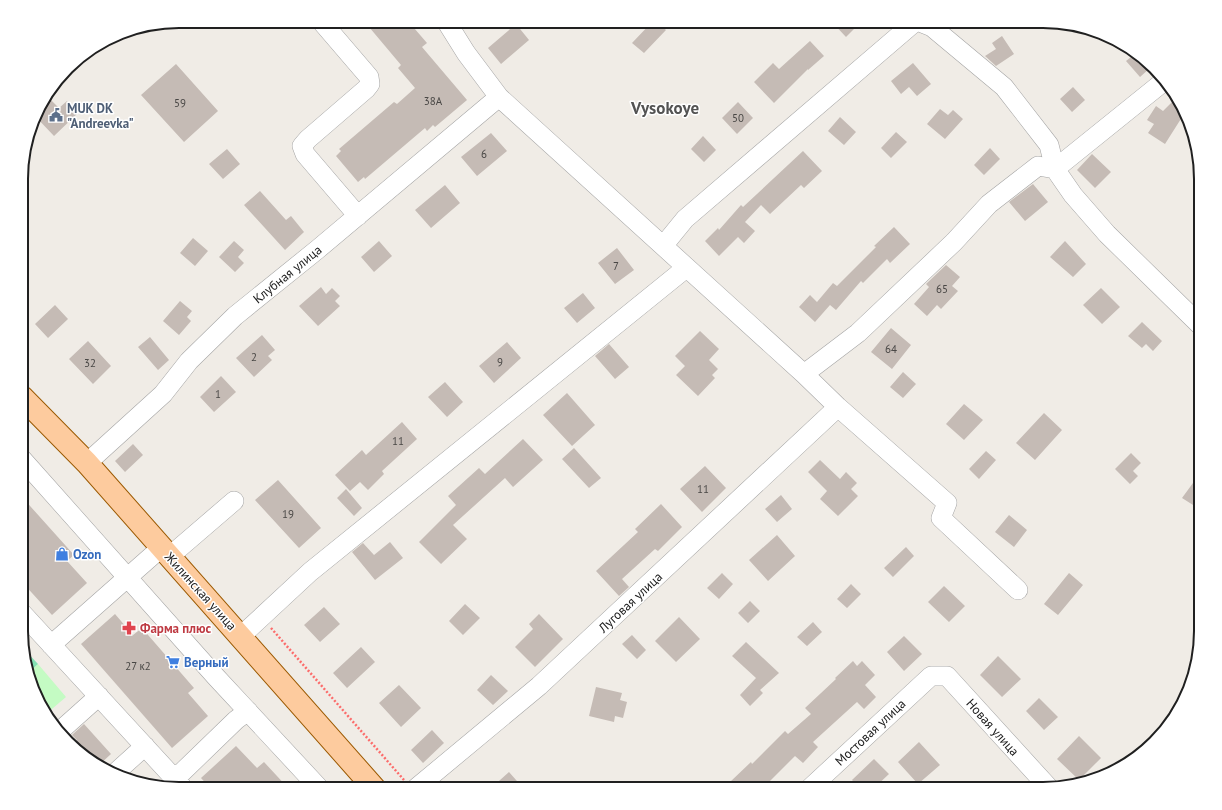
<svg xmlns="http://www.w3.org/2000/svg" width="1222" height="810" font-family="'PT Sans',sans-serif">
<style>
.park{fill:#c4fbc3}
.pitch{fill:#83e1b3}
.building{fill:#c5bbb5}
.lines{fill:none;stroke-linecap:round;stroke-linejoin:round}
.minor-casing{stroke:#a4a4a4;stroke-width:20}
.major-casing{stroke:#9b5900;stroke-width:24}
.path{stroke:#fc6c6b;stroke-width:2.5;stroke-dasharray:2 2;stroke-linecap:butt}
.minor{stroke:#fff;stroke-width:19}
.major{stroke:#fdcb9e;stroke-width:22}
.labels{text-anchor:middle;stroke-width:3;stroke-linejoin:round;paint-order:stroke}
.number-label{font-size:11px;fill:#494745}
.service-label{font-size:13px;font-weight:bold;fill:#4e5e75;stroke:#fff;text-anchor:start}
.street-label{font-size:13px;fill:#202020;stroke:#fff}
.shop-label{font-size:13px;font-weight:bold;fill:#366cbe;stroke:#fff;text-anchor:start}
.health-label{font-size:13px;font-weight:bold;fill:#be3a42;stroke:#fff;text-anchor:start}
.district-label{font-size:17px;font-weight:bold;fill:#535353;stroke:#fff}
.rim{fill:none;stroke:#202020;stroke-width:2}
</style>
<rect width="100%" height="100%" fill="#f0ece6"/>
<path class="park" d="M38 664 66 697 46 714 42 710 29 672Z"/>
<path class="pitch" d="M22 647 38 664 29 672 22 652Z"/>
<path class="building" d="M364 21H408L427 43 422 47 467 100 435 127 433 125 427 131 425 128 365 179 364 177 358 182 336 156 341 151 339 149 394 102 397 104 415 88 398 68 401 65Z
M653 21H657L666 30 644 53 632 43Z
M831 21H862L846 37Z
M516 24 529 40 501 64 488 48Z
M1002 36 1014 54 996 66 985 56 996 49 992 43Z
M810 41 824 56 808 70V69L774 103 754 82 773 63 779 69Z
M1136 53 1150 68 1140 77 1126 61Z
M913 63 931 84 917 96 909 87 901 94 891 81Z
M176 64 218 111 184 142 141 95Z
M1073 87 1085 100 1072 112 1060 99Z
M47 96 59 108 67 101 78 113 54 136 35 116 37 109Z
M1177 97 1180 100 1184 114 1165 144 1148 133 1154 124 1147 120 1156 106 1163 111Z
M738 102 753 118 737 134 722 118Z
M940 109 948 115 953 110 963 119 945 139 927 124Z
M840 117 856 132 844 145 828 131Z
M896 132 907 142 891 158 881 148Z
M491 133 507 151 477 176 461 157Z
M703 136 716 150 704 162 691 149Z
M990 148 1000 159 984 175 974 165Z
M227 149 240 164 223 179 209 164Z
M803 151 822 171 804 188 801 185 770 214 761 205 745 222 755 231 744 243 738 237 719 256 705 241 718 228 719 230 741 205 743 207Z
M1092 154 1111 172 1095 188 1077 170Z
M1033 184 1048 202 1025 221 1009 202Z
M445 185 460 203 431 228 415 210Z
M260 191 286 220 291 216 304 232 285 250 244 205Z
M894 227 910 244 890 263 887 259 863 283 861 281 836 310 830 305 815 322 799 307 810 295 817 302 833 283 837 286 876 247 874 246Z
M193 238 208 251 195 266 180 253Z
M234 241 244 250 238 257 244 263 235 272 219 257Z
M379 241 392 256 374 272 361 257Z
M1065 241 1086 264 1073 277 1050 257Z
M617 248 634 270 615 284 598 263Z
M946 265 960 277 952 286 958 291 941 309 937 305 927 316 914 304 929 287 926 284Z
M321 287 326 294 332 288 340 296 335 301 340 306 318 326 299 306Z
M1101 288 1120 307 1102 324 1083 305Z
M583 293 595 308 577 323 564 308Z
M180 301 192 311 187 317 191 321 179 335 163 321Z
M55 305 68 319 48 338 35 324Z
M1142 322 1162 341 1153 351 1146 344 1142 348 1128 336Z
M891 328 911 345 892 369 871 352Z
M700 331 719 349 709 360 718 369 712 375 715 378 698 396 676 375 685 366 675 356Z
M262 335 275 350 268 356 272 360 254 377 236 358Z
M150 337 169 360 158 370 138 347Z
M88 341 111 366 93 384 69 359Z
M507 342 521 358 494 383 479 366Z
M609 344 629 367 615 379 595 356Z
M903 372 916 384 903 398 890 387Z
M221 376 236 392 214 412 200 397Z
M445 382 463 402 447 417 428 397Z
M567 393 595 425 572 446 543 415Z
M964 404 983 420 964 440 946 424Z
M1044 413 1062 430 1035 460 1016 443Z
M402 422 417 439 382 471 384 474 368 490 360 482 350 491 335 475 362 450 366 455Z
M523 439 543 460 513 487 505 478 453 525 467 539 441 564 419 542 456 505 448 496 479 468 485 474Z
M133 444 143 455 125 472 115 461Z
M574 448 601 478 589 488 562 459Z
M986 451 996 460 979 479 969 469Z
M1131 453 1141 463 1133 471 1138 476 1130 484 1115 469Z
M820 460 840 479 846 472 857 483 851 489 858 496 838 516 820 499 827 491 808 472Z
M705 466 726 488 702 512 680 489Z
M1201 472V510L1182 498Z
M278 480 321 528 299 548 255 500Z
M346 489 362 508 354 516 337 498Z
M781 495 792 509 777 522 765 509Z
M22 497 74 555 67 561 87 583 52 615 22 582Z
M661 504 682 527 658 551 655 549 622 579 629 587 619 596 596 571 638 532 635 529Z
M1009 515 1027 530 1014 547 995 532Z
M777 535 795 556 768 581 749 560Z
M390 542 403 558 375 580 352 552 363 543 374 555Z
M906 547 914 556 893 577 884 568Z
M722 573 733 584 719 599 707 588Z
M1069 573 1083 585 1058 615 1044 604Z
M851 584 861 594 847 608 837 599Z
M944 586 965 606 949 622 928 602Z
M750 601 760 611 748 623 738 613Z
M465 604 480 618 463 635 449 621Z
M324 607 340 624 320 642 304 625Z
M115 614 133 635 142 628 194 688 188 693 208 716 172 748 81 644Z
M539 614 563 639 535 667 515 647 533 629 529 624Z
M679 617 700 639 676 662 655 641Z
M813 622 822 632 807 646 797 637Z
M632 635 646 650 637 659 622 644Z
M904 636 922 654 904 671 887 652Z
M746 642 779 673 760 690 763 693 750 706 740 695 756 678 732 656Z
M361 647 375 662 347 688 333 673Z
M998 656 1021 679 1002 697 980 675Z
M853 661 857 666 862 661 875 675 865 685 876 697 864 709 857 702 813 742 818 747 803 763 795 756 769 782 770 783 764 789H736L730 782 751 762 752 764 785 731 788 734 811 714 805 708 836 679 835 678Z
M491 675 508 691 493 705 477 690Z
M399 685 421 708 401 727 379 703Z
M596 687 622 693 620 700 627 702 623 718 615 716 614 722 589 716Z
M1039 698 1058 717 1044 730 1026 711Z
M84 724 111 754 98 766 91 762 74 744 77 740 72 735Z
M432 730 444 743 423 763 411 750Z
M1079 736 1101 758 1079 780 1057 759Z
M919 742 940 765 918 784 898 762Z
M236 746 257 768 264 762 289 789H211L201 778Z
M874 759 889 774 873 789H860L852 780Z
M509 772 524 789H490Z"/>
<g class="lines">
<g class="minor-casing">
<path id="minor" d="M321 21 369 77 370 84 366 89 308 139 302 146 305 154 358 216
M446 21 466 53 499 97 804 374 858 333 954 242 989 204 1038 166 1055 169 1163 82
M917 21 932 27 1004 87 1049 145 1055 169 1073 195 1107 234 1201 326
M663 246 685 219 916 21
M804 374 838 407 947 503 941 518 1018 590
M22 459 216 677 320 789
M87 463 163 394 189 361 235 316 318 249 499 97
M170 556 234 501
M22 613 184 789
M241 636 310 572 686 268
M51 645 162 547
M61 730 99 696
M114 774 145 746
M175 779 236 720 248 711
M415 789 539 686 838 407
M809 789 931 676H947L1050 789"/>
</g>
<g class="major-casing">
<path id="major" d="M22 397 87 463 375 789"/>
</g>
<path class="path" d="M271 628 404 780"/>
<use href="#minor" class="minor"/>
<use href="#major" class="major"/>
</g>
<defs>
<g id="civic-bare" transform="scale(1.08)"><path d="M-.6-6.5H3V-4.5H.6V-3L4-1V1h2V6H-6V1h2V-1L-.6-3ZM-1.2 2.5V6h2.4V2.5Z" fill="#5c6f8a" stroke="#fff" stroke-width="2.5" paint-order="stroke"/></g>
<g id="shop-bare" transform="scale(1.08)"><path d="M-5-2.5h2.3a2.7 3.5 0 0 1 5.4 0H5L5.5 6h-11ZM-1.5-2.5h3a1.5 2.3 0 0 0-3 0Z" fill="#3f7fe0" stroke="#fff" stroke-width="2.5" paint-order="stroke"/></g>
<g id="pharmacy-bare" transform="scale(1.08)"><path d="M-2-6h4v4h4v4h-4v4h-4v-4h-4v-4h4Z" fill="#e0444e" stroke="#fff" stroke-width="2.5" paint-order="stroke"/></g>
<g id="supermarket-bare" transform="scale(1.08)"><path d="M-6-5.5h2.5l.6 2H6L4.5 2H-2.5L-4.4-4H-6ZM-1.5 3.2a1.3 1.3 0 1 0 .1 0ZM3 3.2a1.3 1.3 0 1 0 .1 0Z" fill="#3f7fe0" stroke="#fff" stroke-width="2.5" paint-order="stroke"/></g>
</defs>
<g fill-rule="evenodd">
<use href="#civic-bare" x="56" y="115"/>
<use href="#shop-bare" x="62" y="554"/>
<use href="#pharmacy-bare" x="129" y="628"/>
<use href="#supermarket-bare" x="173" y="662"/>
</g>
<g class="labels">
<g class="number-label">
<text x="433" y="105">38А</text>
<text x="180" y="107">59</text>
<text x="738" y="122">50</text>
<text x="484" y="158">6</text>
<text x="616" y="270">7</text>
<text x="942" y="293">65</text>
<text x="891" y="353">64</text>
<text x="254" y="361">2</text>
<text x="500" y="366">9</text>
<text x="90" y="367">32</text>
<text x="218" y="398">1</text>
<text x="398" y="445">11</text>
<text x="703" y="493">11</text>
<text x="288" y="518">19</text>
<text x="138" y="670">27 к2</text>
</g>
<g class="service-label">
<text x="67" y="113">MUK DK<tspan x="67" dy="15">"Andreevka"</tspan></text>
</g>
<g class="street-label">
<text transform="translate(287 274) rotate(-39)" y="5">Клубная улица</text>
<text transform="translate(201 591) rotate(48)" y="5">Жилинская улица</text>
<text transform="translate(630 602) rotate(-43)" y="5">Луговая улица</text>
<text transform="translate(993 727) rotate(48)" y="5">Новая улица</text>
<text transform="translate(870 732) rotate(-43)" y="5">Мостовая улица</text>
</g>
<g class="shop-label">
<text x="73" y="559">Ozon</text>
<text x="184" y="667">Верный</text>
</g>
<g class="health-label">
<text x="140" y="633">Фарма плюс</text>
</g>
<g class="district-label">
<text x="665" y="114">Vysokoye</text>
</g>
</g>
<path d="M0 0H1222V810H0ZM179 28H1043A151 151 0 0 1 1194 179V631A151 151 0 0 1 1043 782H179A151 151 0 0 1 28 631V179A151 151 0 0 1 179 28Z" fill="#fff" fill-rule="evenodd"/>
<path class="rim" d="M179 28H1043A151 151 0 0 1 1194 179V631A151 151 0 0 1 1043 782H179A151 151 0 0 1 28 631V179A151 151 0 0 1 179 28Z"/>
</svg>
